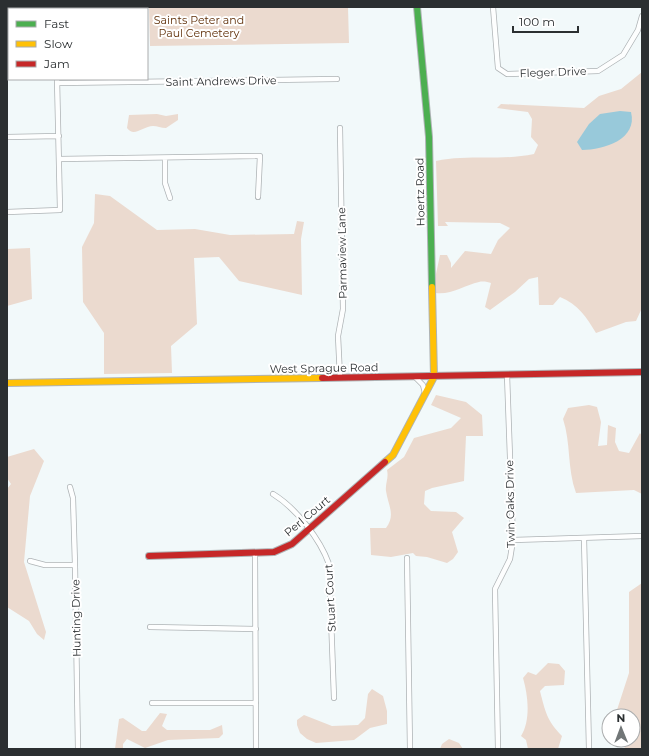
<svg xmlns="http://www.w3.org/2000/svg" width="649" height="756" font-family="Montserrat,sans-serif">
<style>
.green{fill:#ebdacf}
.water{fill:#98c9da}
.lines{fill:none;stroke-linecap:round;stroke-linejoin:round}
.street-casing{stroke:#aeb3b5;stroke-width:6}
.fast-casing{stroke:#aeb3b5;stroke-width:8}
.slow-casing{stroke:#aeb3b5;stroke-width:8}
.jam-casing{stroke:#aeb3b5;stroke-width:8}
.street{stroke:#fdfefe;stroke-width:4.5}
.fast{stroke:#4caf50;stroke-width:6}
.slow{stroke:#ffc107;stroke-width:6}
.jam{stroke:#c62828;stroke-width:6}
.labels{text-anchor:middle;stroke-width:4;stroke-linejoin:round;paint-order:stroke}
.park-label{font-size:11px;fill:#603009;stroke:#fff}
.street-label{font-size:11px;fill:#2b2f31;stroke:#fff}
</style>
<rect width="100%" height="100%" fill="#f2f9fa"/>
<path class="green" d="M149 7H348L349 43 150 46Z
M642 72V308L636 321 626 322 596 333C587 318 578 304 560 297L553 305H539L538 277 529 279 515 292 490 310 485 307 491 283C488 282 483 281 479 282 465 285 451 295 436 293V274L440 255H447L451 263V268L465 251 491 254 498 240 510 228 500 223 445 222 448 226H438L436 161C468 154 502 161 534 154L538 145 531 137 532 119 528 112 497 108 501 104 584 108 599 96 621 89Z
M157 114 166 116 178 114V120L166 128C161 128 157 126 153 126 143 126 134 138 127 128L129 115Z
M95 194 110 196 157 230 195 229 230 235 294 234 297 221 304 222 301 239 302 295 239 281 219 257 194 258 197 324 171 346 172 373 104 374V333L83 302 82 247 94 223Z
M30 248 32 299 7 306V249Z
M436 395 466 402 482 415 483 436H466L464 481 432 488 425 491 424 504 431 511 456 512 464 518 452 532 458 552 453 559 447 563 427 557 416 556 413 553 391 557 371 555 370 528H386C396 515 388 505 386 491 385 484 389 478 387 470L404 457 414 438 451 428 461 418 431 405Z
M589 405 597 407 601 422 598 446 607 445 608 425 616 428 615 442 619 451 629 453 640 433 642 436V494L634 490 576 493C567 468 571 443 563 419L568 408Z
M34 449 44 461 30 496 24 562 46 632 44 640 37 634 29 621 7 607V489L11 484 7 478V457Z
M642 583V749H625L623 740H633V716H615L629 673V592Z
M548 663 559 664 565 671 564 685 545 686 540 691C545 711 547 721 562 736L558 749H528L526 740 521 736C531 720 528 695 523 678L528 672 536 675Z
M372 689 383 696 387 711V724L370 728 354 740 316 743 307 739 300 733 297 725V720L304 715 332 726 358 725 365 718 368 694Z
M160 713 167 714 162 726 167 730H210L222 725 223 734 219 738 168 740 145 748 127 739 123 744V749H115L119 719 123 718 142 731H146Z
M449 739 459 743 463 749H440L442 744Z"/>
<path class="water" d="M620 111 631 112C638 139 604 150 582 150L577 142 589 124 600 114Z"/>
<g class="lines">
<g class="street-casing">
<path id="street" d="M493 7 498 68 507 74 598 71 623 55 638 30 642 16
M7 62H9
M57 83 337 79
M340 128 343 309 338 336 340 377
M7 137 59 136
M165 158V183L170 198
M59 159 260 156 258 197
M7 212 60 210 57 79
M415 377 423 385 425 393
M70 487 73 498 75 565 78 749
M273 494C296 508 320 539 329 564L334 698
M584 538 589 749
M513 540 642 536
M255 554 256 749
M407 558 410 749
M30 561 45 565H75
M150 627 256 629
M152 703H256
M498 749 495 589 510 559 513 540 507 375"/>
</g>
<g class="fast-casing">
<path id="fast" d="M417 7 429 137 432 287"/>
</g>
<g class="slow-casing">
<path id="slow" d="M7 383 322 378
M385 462 393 455 434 377 432 287"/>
</g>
<g class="jam-casing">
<path id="jam" d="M322 378 642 372
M149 556 274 552 292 544 385 462"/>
</g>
<use href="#street" class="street"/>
<use href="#fast" class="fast"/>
<use href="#slow" class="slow"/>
<use href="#jam" class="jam"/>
</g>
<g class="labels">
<g class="park-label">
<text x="199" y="24">Saints Peter and<tspan x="199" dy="13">Paul Cemetery</tspan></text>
</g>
<g class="street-label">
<text transform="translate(553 72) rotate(-2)" y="4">Fleger Drive</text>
<text transform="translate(221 81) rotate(-1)" y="4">Saint Andrews Drive</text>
<text transform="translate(420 192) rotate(-91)" y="4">Hoertz Road</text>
<text transform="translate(342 253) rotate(-91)" y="4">Parmaview Lane</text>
<text transform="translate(324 368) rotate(-1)" y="4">West Sprague Road</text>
<text transform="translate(510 504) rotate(-91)" y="4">Twin Oaks Drive</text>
<text transform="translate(307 516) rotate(-40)" y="4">Perl Court</text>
<text transform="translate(330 598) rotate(-93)" y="4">Stuart Court</text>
<text transform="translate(76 618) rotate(-91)" y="4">Hunting Drive</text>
</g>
</g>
<rect width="649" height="756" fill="none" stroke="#2b2f31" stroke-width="16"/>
<rect x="8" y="8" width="140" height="72" fill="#ffffff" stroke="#aaacad"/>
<rect x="16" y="21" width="20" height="6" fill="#4caf50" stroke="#aaacad"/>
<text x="44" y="28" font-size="12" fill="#2b2f31">Fast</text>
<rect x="16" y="41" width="20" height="6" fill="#ffc107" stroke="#aaacad"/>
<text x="44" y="48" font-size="12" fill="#2b2f31">Slow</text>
<rect x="16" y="61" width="20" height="6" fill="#c62828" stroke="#aaacad"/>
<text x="44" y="68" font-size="12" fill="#2b2f31">Jam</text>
<g transform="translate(621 728) rotate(359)"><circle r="19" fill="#ffffff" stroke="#aaacad"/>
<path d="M0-3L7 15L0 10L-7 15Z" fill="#717677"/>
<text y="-6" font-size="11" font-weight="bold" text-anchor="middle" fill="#2b2f31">N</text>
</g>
<path d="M513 26v6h65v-6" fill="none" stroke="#2b2f31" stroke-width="2"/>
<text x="519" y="26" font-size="12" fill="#2b2f31" stroke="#ffffff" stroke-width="3" paint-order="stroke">100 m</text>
</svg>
